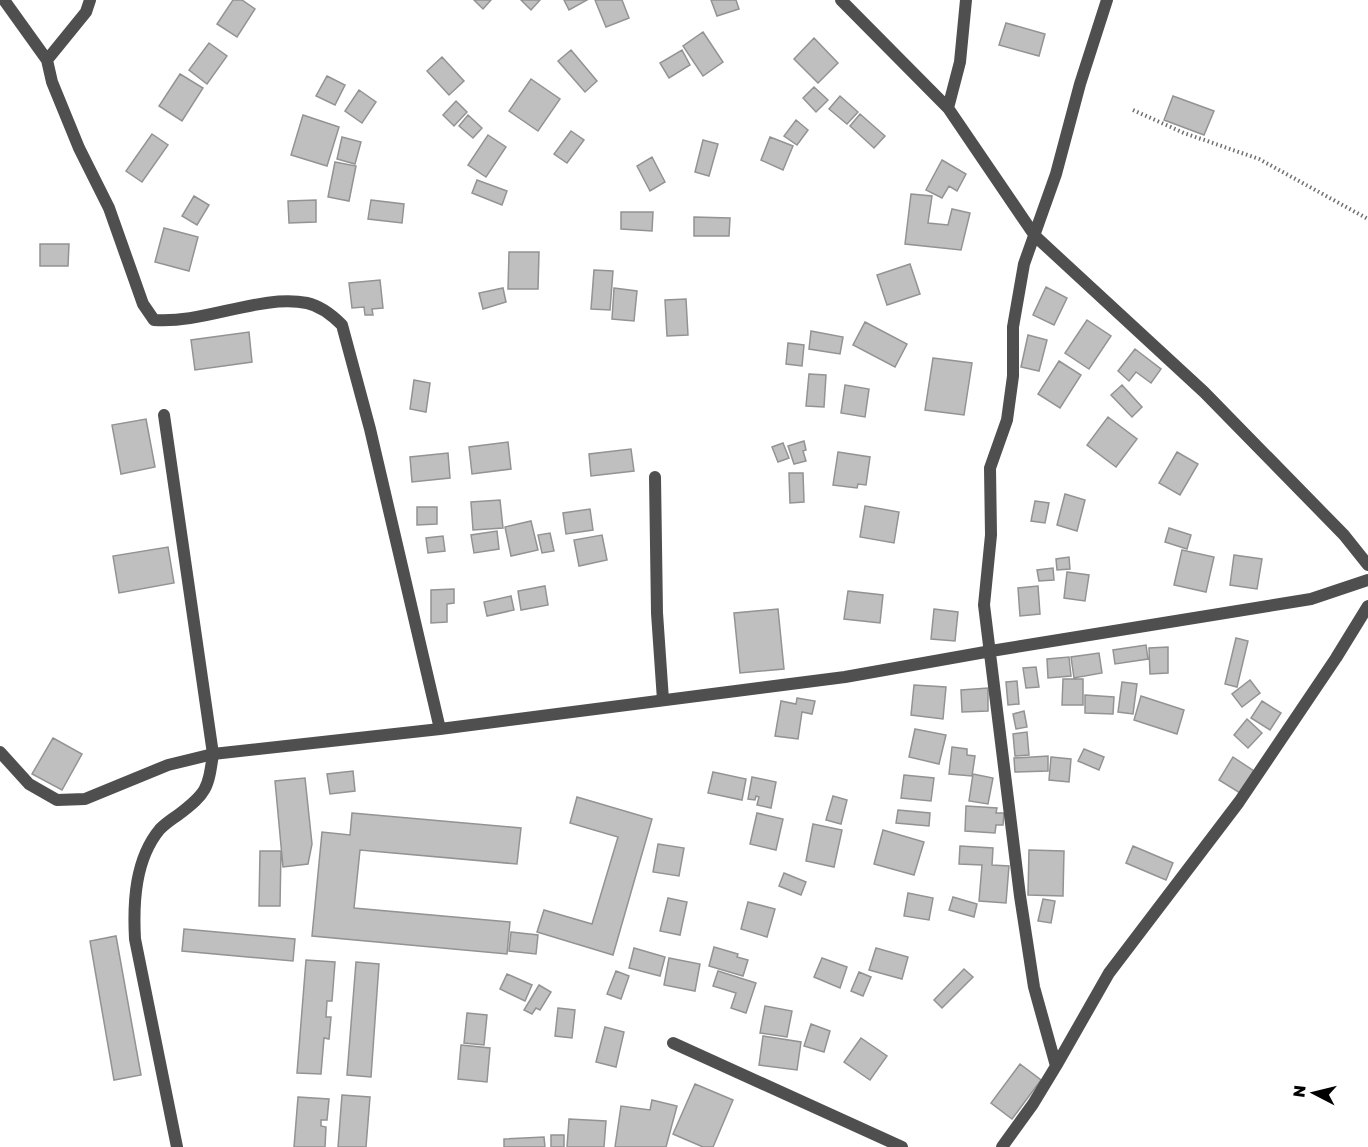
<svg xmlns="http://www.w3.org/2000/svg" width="1368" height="1147" font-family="'Golos Text',sans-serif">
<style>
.building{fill:#bfbfbf;stroke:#939393;stroke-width:1.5}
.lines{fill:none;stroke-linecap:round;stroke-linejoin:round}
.path{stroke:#717171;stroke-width:4;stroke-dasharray:1.5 3;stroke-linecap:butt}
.service{stroke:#4f4f4f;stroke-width:12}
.minor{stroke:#4f4f4f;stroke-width:12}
</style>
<rect width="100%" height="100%" fill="#fff"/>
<path class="building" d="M233 0H242L255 9 237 37 217 24Z
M474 0H491L483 9Z
M521 0H540L531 10Z
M564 0H587L569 10Z
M595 0H622L629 18 606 27Z
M711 0H736L739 9 717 16Z
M1006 23 1045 34 1039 56 999 45Z
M703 32 723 62 703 76 683 46Z
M814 38 838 63 818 83 794 59Z
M209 43 227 56 207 84 189 70Z
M571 50 597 81 585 92 558 61Z
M682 50 690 65 669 78 660 63Z
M442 57 464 81 449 95 427 71Z
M180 74 203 88 182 121 159 106Z
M327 76 345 85 335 105 316 96Z
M531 79 560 99 538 131 509 111Z
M814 87 828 100 816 112 803 98Z
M359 90 376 102 362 123 345 111Z
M840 96 858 112 847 124 829 109Z
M1173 96 1214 111 1204 135 1164 120Z
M456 101 467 112 454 126 443 115Z
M860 114 885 136 874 148 850 126Z
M303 115 339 127 327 166 291 155Z
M468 115 482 128 473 138 459 126Z
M796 120 808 130 797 145 784 136Z
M571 131 584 140 567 163 554 154Z
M152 134 168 145 142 182 126 171Z
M488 135 506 147 486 177 468 165Z
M342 137 361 142 355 164 337 159Z
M770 137 793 146 783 170 761 160Z
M703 140 718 144 709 176 695 172Z
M652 157 665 182 650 191 637 166Z
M942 160 966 174 957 191 949 186 942 198 926 190Z
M335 162 356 166 349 201 328 197Z
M477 180 507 191 502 205 472 193Z
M911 194 932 196 928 223 948 225 952 209 970 213 961 250 905 244Z
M194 196 209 205 197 225 182 216Z
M316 200V222L289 223 288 201Z
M371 200 404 204 402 223 368 219Z
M621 212H653L652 231 621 229Z
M694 217 730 218 729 236H694Z
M164 228 198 237 189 271 155 262Z
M40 244H69L68 266H40Z
M509 252H539L538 289H508Z
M910 264 920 294 887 305 877 275Z
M594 270 613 271 610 310 591 309Z
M380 280 383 308 372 309 373 315H365L364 307 352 308 349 283Z
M1046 287 1067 298 1054 325 1033 315Z
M503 288 506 302 483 309 479 293Z
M614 288 637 291 634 321 612 319Z
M686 299 688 335 667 336 665 300Z
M1087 320 1111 336 1089 369 1065 353Z
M865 322 907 344 895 367 853 345Z
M811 331 843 337 840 354 809 349Z
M249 332 252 362 195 370 191 340Z
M1028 335 1047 340 1039 371 1021 367Z
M788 343 804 345 802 366 786 364Z
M1135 349 1161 369 1151 383 1136 372 1129 381 1118 371Z
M933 358 972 363 964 415 925 410Z
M1059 361 1081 375 1060 408 1038 394Z
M809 374 826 375 824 407 806 406Z
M414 380 430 383 426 412 410 409Z
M845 385 869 389 865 417 841 413Z
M1122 385 1142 407 1132 417 1111 395Z
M1108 417 1137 439 1116 467 1087 445Z
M146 419 155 467 121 474 112 425Z
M804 441 806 450 803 451 806 461 794 464 788 446Z
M508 442 511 469 472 474 469 447Z
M783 443 789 458 778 462 772 447Z
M631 449 634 471 591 476 589 454Z
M838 452 870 457 866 485 858 484 857 488 833 485Z
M1177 452 1198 464 1180 495 1159 483Z
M448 453 450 478 412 482 410 457Z
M789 473H803L804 502 790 503Z
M1065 494 1085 500 1077 531 1057 525Z
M500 500 503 528 473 530 471 502Z
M1035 501 1049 503 1045 523 1031 521Z
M865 506 899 512 894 543 860 537Z
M417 507H437V524L417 525Z
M590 509 593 530 566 534 563 513Z
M531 521 538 550 511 556 505 527Z
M1169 528 1191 535 1187 549 1165 542Z
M497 531 499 549 474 553 471 535Z
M550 533 554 551 542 553 538 535Z
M602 535 607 560 579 566 574 540Z
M443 536 445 551 428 553 426 538Z
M168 547 174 583 119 593 113 556Z
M1182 550 1214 557 1206 592 1174 585Z
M1234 555 1262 559 1257 589 1230 585Z
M1069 557 1070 569 1057 570 1056 559Z
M1053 568 1054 580 1039 581 1037 570Z
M1067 572 1089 575 1085 601 1064 598Z
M545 586 548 605 521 610 518 591Z
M1038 586 1040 614 1020 616 1018 588Z
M454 589V603L447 604V622L431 623V590Z
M848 591 883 595 880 623 844 619Z
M511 596 514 610 487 616 484 602Z
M778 609 784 669 740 673 734 613Z
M934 609 958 612 955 641 931 639Z
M1236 638 1248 641 1237 687 1225 684Z
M1146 645 1148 659 1115 664 1113 650Z
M1168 647V673L1150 674 1149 648Z
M1099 653 1102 673 1074 678 1071 657Z
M1069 657 1071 676 1048 678 1047 659Z
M1036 667 1039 687 1026 688 1023 668Z
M1063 679H1083V705H1062Z
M1250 680 1260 693 1242 707 1232 694Z
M1017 681 1019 704 1008 705 1006 682Z
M1122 682 1137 684 1133 714 1118 712Z
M914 685 946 687 943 719 911 715Z
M988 688V711L962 712 961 690Z
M1085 695 1114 697 1113 714 1085 713Z
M1141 696 1184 710 1177 734 1134 720Z
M797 698 815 701 812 714 802 712 798 739 775 736 781 701 796 704Z
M1262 701 1281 713 1270 730 1251 718Z
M1024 711 1027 727 1016 729 1013 714Z
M1247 719 1262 733 1248 748 1234 735Z
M915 729 946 735 939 764 909 757Z
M1027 732 1029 755 1015 756 1013 734Z
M53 738 82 754 62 790 32 774Z
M952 747 967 749V755L975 756 972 776 949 774Z
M1084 749 1104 757 1099 770 1078 761Z
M1048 756V771L1015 772 1014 758Z
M1051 757 1071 759 1069 782 1049 780Z
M1233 757 1254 771 1240 793 1219 780Z
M353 771 355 791 330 794 327 774Z
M713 772 746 779 742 800 708 793Z
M973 774 993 778 988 804 969 801Z
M904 775 934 778 931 801 901 798Z
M752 777 776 782 771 808 757 805 759 797 756 796 755 800 748 799Z
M305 778 312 844 308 864 283 867 275 781Z
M833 796 847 800 841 824 826 820Z
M577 797 652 819 613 955 537 932 544 910 592 924 618 837 570 823Z
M966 806 997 808 996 813H1004L1003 825H996L995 833 965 831Z
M898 810 930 813 929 826 896 823Z
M352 813 521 828 517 864 360 850 354 908 510 922 507 954 312 936 322 832 350 835Z
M757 813 783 819 776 850 750 844Z
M813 824 842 830 834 867 806 861Z
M883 830 924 842 914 875 874 864Z
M658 844 684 848 679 876 653 872Z
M960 846 993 848 992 865 1009 866 1006 903 979 901 982 865 959 864Z
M1133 846 1173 863 1166 880 1126 863Z
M1029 850 1064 851 1063 896 1028 895Z
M260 851H281L280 906H259Z
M784 873 806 882 801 895 779 886Z
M908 893 933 898 929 920 904 916Z
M953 897 977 904 974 917 949 910Z
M668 898 687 902 680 935 660 931Z
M1043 899 1055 901 1051 923 1038 921Z
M748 902 775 909 767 937 741 929Z
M184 929 295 939 293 961 182 951Z
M511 932 538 935 536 954 509 951Z
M116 936 141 1075 114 1080 90 941Z
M714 947 738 954 737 957 748 960 743 976 709 966Z
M634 948 665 957 660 976 629 968Z
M876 948 908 957 902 979 869 970Z
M669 958 700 964 695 991 664 985Z
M822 958 847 967 840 988 814 977Z
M306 960 335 962 332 1001H327L326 1017H331L329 1039 324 1038 321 1074 297 1073Z
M356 962 379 964 371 1077 347 1075Z
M964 969 973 977 942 1008 934 1000Z
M616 971 629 976 621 999 607 994Z
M718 971 756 983 746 1013 731 1008 736 993 713 986Z
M859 972 871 977 863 996 851 991Z
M507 974 532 985 525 1001 500 989Z
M539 985 551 992 540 1010 536 1008 532 1014 524 1010Z
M765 1006 792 1011 787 1037 760 1033Z
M558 1008 575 1010 572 1038 555 1036Z
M467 1013 487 1015 484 1045 464 1043Z
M811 1024 830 1031 824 1052 804 1046Z
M605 1027 624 1032 616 1067 596 1062Z
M763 1036 801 1042 797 1070 759 1065Z
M861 1038 887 1056 870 1080 844 1062Z
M461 1045 490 1048 487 1082 458 1079Z
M1020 1064 1041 1080 1012 1119 991 1103Z
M695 1084 733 1100 713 1147H703L673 1134Z
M342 1095 370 1097 366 1147H338Z
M298 1097 329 1099 327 1120H321V1126L326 1127 325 1147H294Z
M652 1100 677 1106 666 1147H615L621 1106 650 1110Z
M569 1119 606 1121 604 1147H567Z
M551 1135H564V1147H551Z
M544 1137 545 1147H504V1139Z"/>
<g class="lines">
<path class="path" d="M1133 110 1184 133 1259 159 1368 219"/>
<path class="service" d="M164 415 213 754C208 789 207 793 178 815 172 819 165 824 160 829 135 859 133 902 135 939L177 1147
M655 477 657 613 663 700"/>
<path class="minor" d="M4 0 47 60 52 82 79 148 109 208 143 304 154 320C204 324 260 294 307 303 321 306 332 315 342 325L370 429 440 729
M841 0 948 108 1035 236 1204 392 1344 535 1368 565
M47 60 86 12 90 0
M948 108 960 62 966 0
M0 752 29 784 57 800 85 799 168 765 213 754 440 729 845 677 991 651 1311 599 1368 580
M673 1043 902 1147
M1056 1066 1034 987 1020 896 984 605 991 535 990 468 1007 420 1013 376V327L1024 264 1056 174 1080 84 1107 0
M1002 1147 1033 1104 1056 1066 1109 973 1239 802 1336 658 1368 606"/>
</g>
<g transform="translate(1314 1093) rotate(277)" stroke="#ffffff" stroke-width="4.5" paint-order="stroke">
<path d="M0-4.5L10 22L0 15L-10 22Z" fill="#000000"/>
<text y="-9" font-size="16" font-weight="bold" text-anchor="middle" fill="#000000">N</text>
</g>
</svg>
